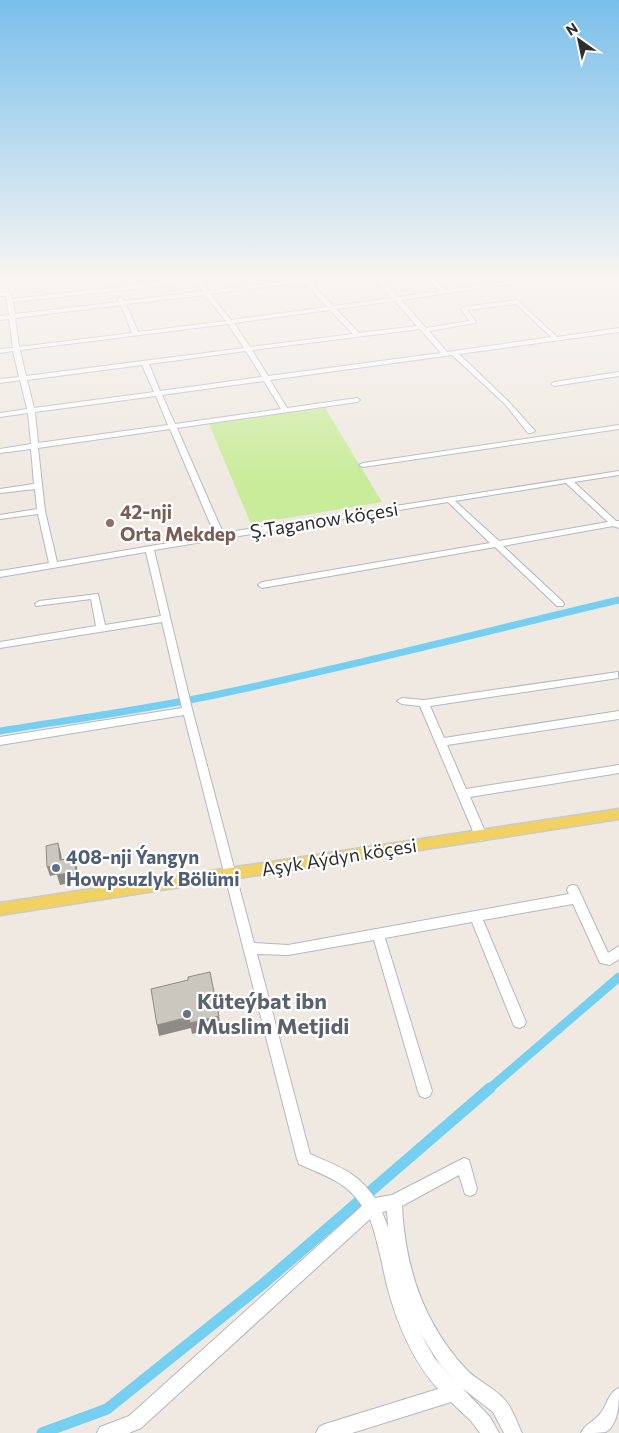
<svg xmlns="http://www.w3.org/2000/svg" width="619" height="1433" font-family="Commissioner,sans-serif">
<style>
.pitch{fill:#c9ec9a}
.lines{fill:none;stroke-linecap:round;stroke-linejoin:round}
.canal-far2{stroke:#75cff0;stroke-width:7}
.canal-far1{stroke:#75cff0;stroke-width:9}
.canal{stroke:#75cff0;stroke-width:11}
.minor-casing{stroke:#b4b7c1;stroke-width:2}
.major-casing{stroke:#c9c9c9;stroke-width:3}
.minor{fill:#fff;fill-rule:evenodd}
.major{fill:#f2d163;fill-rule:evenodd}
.shaded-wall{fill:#8e8b86}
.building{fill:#cbc7bf;stroke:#8e8b86}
.education-dot{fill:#8d6e63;stroke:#fff;stroke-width:2}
.service-dot{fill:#5c6f8a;stroke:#fff;stroke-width:2}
.worship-dot{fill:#6b7280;stroke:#fff;stroke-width:2}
.labels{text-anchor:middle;stroke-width:4.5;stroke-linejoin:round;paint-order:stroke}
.education-label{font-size:19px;font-weight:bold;fill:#785e54;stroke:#fff;text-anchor:start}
.street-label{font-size:19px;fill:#2e2e2e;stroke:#fff}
.service-label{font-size:19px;font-weight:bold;fill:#4e5e75;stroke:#fff;text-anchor:start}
.near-worship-label{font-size:22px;font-weight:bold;fill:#5b616d;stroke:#fff;text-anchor:start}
</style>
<rect width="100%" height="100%" fill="#efe9e1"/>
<path class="pitch" d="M325 408 382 502 251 524 209 424Z"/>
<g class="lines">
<path class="canal-far2" d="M0 731C75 719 150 709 224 693 357 665 487 631 619 600"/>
<path class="canal-far1" d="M489 1089 619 977"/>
<path class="canal" d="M42 1433 107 1409 263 1284 490 1088"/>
<g class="minor-casing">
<path id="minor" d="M0 278H24L0 282Z
M302 278H330L310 282 333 306 392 298 375 278H381L398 297 440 291 427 278H433L445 290 533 278H548L401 300 426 328 469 321 461 309 464 307 517 300 557 337 619 328V332L459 354 509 402 535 431 531 433H528L505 404 452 355 270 380 287 408 357 398 360 400 357 402 177 428 223 533 619 471V475L574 482 616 521H619V528L613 526 503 546 563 602 564 604 563 606H557L495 547 262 588 258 585 262 582 490 543 448 502 154 550 192 709 254 943 288 945 569 894 567 890 569 886 573 885 577 886 608 953 619 946V959L610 965 600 963 573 904 483 920 526 1022 524 1026 519 1028 514 1026 472 922 385 938 432 1091 430 1096 425 1098 420 1096 418 1091 374 940 288 955 257 954 310 1154C339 1167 356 1171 375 1198L392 1195 464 1158 469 1160 477 1189 475 1194 470 1196 465 1194 459 1175 402 1206C405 1267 423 1323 466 1369 476 1380 491 1386 502 1397 512 1406 516 1421 522 1433H504L493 1412 462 1388 490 1417 499 1433H480L471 1421 451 1402 352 1433H316L319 1427 325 1424 438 1389C412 1360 397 1323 387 1286 382 1264 378 1241 370 1219L141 1428 129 1433H97L100 1427 129 1416 362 1206C346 1181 325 1176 299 1164L297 1159 184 715 0 745V737L182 708 162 622 0 648V642L96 626 91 599 36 606 35 604 39 601 98 594 105 625 161 616 146 552 0 577V571L49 563 38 514 0 519V515L37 509 35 489 0 493V489L34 484 31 449 0 453V449L31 444 28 413 0 417V413L27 409 20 380 0 383V379L19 377 13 351 0 353V349L13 348 9 319 0 320V316L9 315 6 296H0V292L10 293 12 299 171 281 174 283 171 285 13 302 15 314 119 302 118 299 121 297 125 301 203 291 197 281 200 279 202 280 208 291 301 279ZM304 282 327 307 231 320 210 294ZM205 295 226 321 138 332 126 304ZM395 301 417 326 359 333 336 309ZM516 304 551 337 447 352 429 331 475 323 476 322 467 310ZM121 305 132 333 19 347 15 318ZM330 310 353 334 250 347 234 323ZM228 324 244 348 26 376 20 350ZM420 329 441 353 268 376 252 350ZM246 351 262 377 160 391 149 364ZM142 365 154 392 34 408 27 380ZM264 381 281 409 175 424 162 395ZM156 396 168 425 38 443 35 412ZM170 429 215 535 57 562 45 511 38 448ZM566 483 608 522 499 541 455 501ZM387 1211 388 1226V1227L382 1212ZM419 1331 439 1363 458 1385 435 1359Z
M619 372V376L554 386 551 384 554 382Z
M619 425V429L363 467 359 465 363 463Z
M618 672V678L430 706 444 738 619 711V719L447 745 466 789 619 765V773L470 797 487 836 485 839 481 841 477 839 475 836 420 706 402 704 397 701 402 698 424 700Z
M619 1388C619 1402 619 1424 606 1432 600 1433 588 1433 581 1433 585 1424 592 1423 598 1416 607 1408 607 1393 619 1388Z"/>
</g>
<g class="major-casing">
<path id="major" d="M619 809V819L0 915V903Z"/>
</g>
<use href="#minor" class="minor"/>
<use href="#major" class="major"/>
</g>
<path class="shaded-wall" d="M58 843 61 853 63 870 60 860Z
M74 858 77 867 78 881 60 885 57 875Z
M56 865 59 874 50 876 47 867Z
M219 1016 221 1027 192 1034 190 1023Z
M189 1017 191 1028 159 1036 157 1025Z"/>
<path class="building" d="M58 843 60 860 74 858 76 872 57 875 56 865 47 867 46 846Z
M210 972 219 1016 190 1023 189 1017 157 1025 151 989 188 980V977Z"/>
<linearGradient id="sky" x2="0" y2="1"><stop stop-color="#7abfeb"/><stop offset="0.58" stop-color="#f8f5f2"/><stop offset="1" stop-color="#f8f5f2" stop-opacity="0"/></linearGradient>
<rect width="619" height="479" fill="url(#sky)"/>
<circle class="education-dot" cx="110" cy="523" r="5"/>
<circle class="service-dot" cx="56" cy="868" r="5"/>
<circle class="worship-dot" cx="187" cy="1014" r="5"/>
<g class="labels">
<g class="education-label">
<text x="120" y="519">42-nji<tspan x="120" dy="22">Orta Mekdep</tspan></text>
</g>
<g class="street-label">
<text transform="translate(324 520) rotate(-9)" y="7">Ş.Taganow köçesi</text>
<text transform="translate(339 857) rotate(-9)" y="7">Aşyk Aýdyn köçesi</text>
</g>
<g class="service-label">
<text x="66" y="864">408-nji Ýangyn<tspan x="66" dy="22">Howpsuzlyk Bölümi</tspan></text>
</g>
<g class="near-worship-label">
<text x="197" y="1009">Küteýbat ibn<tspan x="197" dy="25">Muslim Metjidi</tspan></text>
</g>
</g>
<g transform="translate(579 40) rotate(327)" stroke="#ffffff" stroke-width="4" paint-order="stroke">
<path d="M0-4L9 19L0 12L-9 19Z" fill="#2e2e2e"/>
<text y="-8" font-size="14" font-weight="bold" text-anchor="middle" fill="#2e2e2e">N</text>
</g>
</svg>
